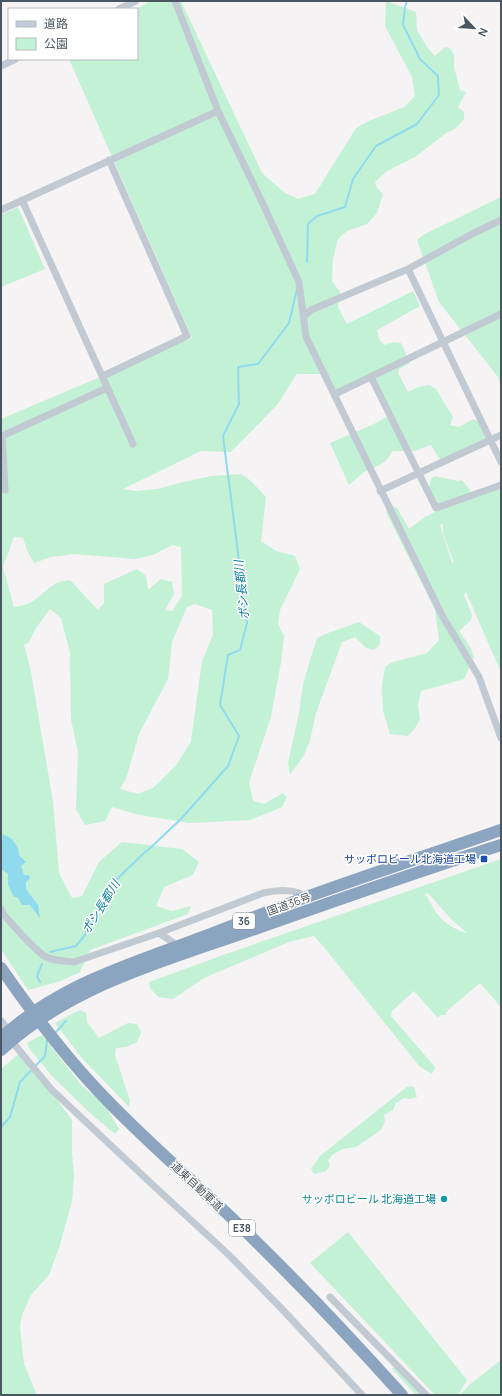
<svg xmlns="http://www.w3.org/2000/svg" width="502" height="1396" font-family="Manrope,'Noto Sans JP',sans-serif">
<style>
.green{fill:#c3f1d5;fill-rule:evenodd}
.water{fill:#90daee}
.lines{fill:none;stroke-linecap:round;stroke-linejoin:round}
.stream{stroke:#90daee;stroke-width:2}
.street{stroke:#c1cad2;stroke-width:7}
.secondary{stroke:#c1cbd6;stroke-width:9}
.highway{stroke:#8ba5c1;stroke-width:12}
.transit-dot{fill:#1a4fb4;stroke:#fff;stroke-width:1.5}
.culture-dot{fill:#0f9aa8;stroke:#fff;stroke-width:1.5}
.labels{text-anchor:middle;stroke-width:3;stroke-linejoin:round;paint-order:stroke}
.shield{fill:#fff;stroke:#808990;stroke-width:1}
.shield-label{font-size:10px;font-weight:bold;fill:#4a5661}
.transit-label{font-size:11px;fill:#164399;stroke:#fff;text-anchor:end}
.street-label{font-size:11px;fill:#4a5661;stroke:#fff}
.culture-label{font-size:11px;fill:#0d838f;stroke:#fff;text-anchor:end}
.water-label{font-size:12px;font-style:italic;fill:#0c7c9b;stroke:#fff}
</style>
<rect width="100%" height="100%" fill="#f5f3f3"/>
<path class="green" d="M152 1H181L262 173 285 193 298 199 315 194 356 128 371 120 404 107 415 96 412 77 385 26 386 1 416 12 417 30 427 47 435 56 445 47 450 48 454 55V67L460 90 466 92 458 107 464 112V119L456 128 445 134 415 157 387 171 375 182 377 188 383 194 377 213 367 224 347 231 338 239 333 259 332 281 340 292 338 307 347 324 413 291 420 306 386 325 377 330 379 339 384 345 394 342 401 343 410 363 399 369 398 373 408 392 418 387 429 385 436 389 453 417 450 425 459 427 473 419 479 422 486 438 440 460 431 445 415 451H392C385 466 377 465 364 472 359 476 354 481 349 485L330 443 374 424 392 414 372 373 337 390 328 387 320 374H297L277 405 231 452 201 451 123 489 136 491 158 489 183 482 212 476 241 474 251 481 266 497 261 541 276 551 295 556 300 569 280 610 278 624 284 636 281 662 271 717 249 782 253 801 264 804 283 793 287 797 282 807 250 820 190 823 139 815 112 807 105 821 85 825 76 809 78 752 71 720 70 653 61 618 50 609 36 628 29 642 24 645 31 672 53 802 59 873 72 898 82 896 99 862 122 842 182 849 199 862 193 875 164 887 156 906 172 911 191 906 188 914 90 950 80 972 61 981 28 990 1 949V419L192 338 69 59H137V9H135ZM14 537 23 538 27 550 34 563 51 557 74 554 135 559 153 555 172 545 181 547 182 596 172 611 165 610 174 594 172 582 161 579 148 590 146 576 137 569 104 584V603L98 610 70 580C65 581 59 581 55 584 38 595 36 605 14 607L3 567ZM195 604 212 610 213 635 202 661 191 741 177 764 153 788 138 794 120 789 126 779 139 734 168 679 172 642 187 607Z
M501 197V387L498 377 439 302 417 240 423 235Z
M18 207 45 269 1 287V215Z
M434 476 458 481 462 480 475 497 501 488V672L466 592 464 595 472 615 471 620 459 631 470 647 474 657 464 679 421 691 418 705 420 719 415 728 408 736 390 734 383 711 382 686 385 667 390 663 427 653 439 640 435 610 386 512 393 506 397 508 409 529 425 517 437 511C433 501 424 484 434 476ZM443 524V533L454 563H452L440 525Z
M359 622 380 636V644L374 650 366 648 355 637 342 642 316 713 310 740 304 755 290 775 288 763 299 713 303 684 317 638 328 633Z
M501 859V1007L480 983 448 1010 445 1015H441L438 1018 414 991 392 1011 391 1016 435 1067 432 1074 420 1067 323 946 314 936 289 942 204 978 173 999 158 997 150 988 149 982 226 954ZM428 893 451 919 467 933C454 930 443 922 435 911 432 906 429 900 425 894Z
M80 1010 86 1013 87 1022 99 1038 128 1023 137 1024 141 1033 137 1042 127 1047 116 1048 115 1055 130 1101 129 1107 82 1058 55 1023Z
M42 1035 82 1086 105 1105 119 1129 115 1134 90 1113 51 1075 29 1048 27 1043Z
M22 1051 72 1120V1154L74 1176 72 1201 60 1245 49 1275 31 1295 22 1315 20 1326 24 1364 37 1395H1V1069Z
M408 1086 414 1087 417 1097 410 1099 404 1098 396 1103 393 1110 384 1115 385 1121 381 1130 356 1147 343 1149 332 1155 328 1160 330 1166 326 1171 314 1174 311 1169 320 1156Z
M348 1232 467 1380 458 1395H435L310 1263Z
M501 1360V1395H460L468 1386Z
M396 1367 425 1395H416L394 1371 392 1368Z"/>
<path class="water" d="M3 834 12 839 18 848 19 855 26 862 21 866 24 875H29L30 878 26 882V889L38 905 40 918 30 905H22L18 898 13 896 8 884V874L1 869V847Z"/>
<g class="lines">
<path class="stream" d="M307 262 308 224 317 216 345 207 353 179 376 146 417 124 439 95 438 76 420 59 403 25 405 7 407 1
M50 952 76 946 85 935 107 891 114 882 144 853 148 850 181 819 228 766 239 736 220 705 228 655 240 650 247 623 223 436 239 404 238 367 258 364 289 323 297 289
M40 982 37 976 42 964
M55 1033 66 1021
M1 1127 10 1117 20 1082 45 1056 47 1041 49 1039"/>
<path class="street" d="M175 1 218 111 262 202 299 282 306 337 443 617 479 677 501 738
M119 9 136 1
M1 66 16 59
M22 200 133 444
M1 210 218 111
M408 269 501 462
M304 316 311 310 408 269 472 234 501 220
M103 376 187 336 109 160
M371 377 436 508 501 485
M335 394 501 314
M5 490 2 436 107 388
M380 491 501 435
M1 909 4 915C14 926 34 950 46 957 54 961 65 961 74 962L159 933 263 893C276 890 287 889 300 893L302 899
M159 933 178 946
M14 1044 51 1089 155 1187 229 1255 281 1308 362 1395
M330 1297 426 1395"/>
<path class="secondary" d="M1 1022 12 1037"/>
<path class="highway" d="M1 968C33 1014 66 1058 105 1098 147 1142 193 1181 237 1223 294 1278 349 1336 402 1395
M1 1038C61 983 132 964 205 936 237 924 269 911 301 899 367 875 434 853 501 830
M1 1050C71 985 167 960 255 929 337 900 419 871 501 845"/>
</g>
<rect class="transit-dot" x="480" y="855" width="8" height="8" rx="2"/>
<circle class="culture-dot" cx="444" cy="1199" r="4"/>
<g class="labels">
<g class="shield">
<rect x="233" y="913" width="22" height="16" rx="3"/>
<rect x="229" y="1220" width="26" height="16" rx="3"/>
</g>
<g class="shield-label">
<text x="244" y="925">36</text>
<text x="242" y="1232">E38</text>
</g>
<g class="transit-label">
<text x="476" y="863">サッポロビール北海道工場</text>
</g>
<g class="street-label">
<text transform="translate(289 904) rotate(-20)" y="4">国道36号</text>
<text transform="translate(197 1186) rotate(43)" y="4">道東自動車道</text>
</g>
<g class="culture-label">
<text x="436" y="1203">サッポロビール 北海道工場</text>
</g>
<g class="water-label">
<text transform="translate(242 590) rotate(-96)" y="4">ポシ長都川</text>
<text transform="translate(101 907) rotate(-58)" y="4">ポシ長都川</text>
</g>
</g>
<rect width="502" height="1396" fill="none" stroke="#4a5661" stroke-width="4"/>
<rect x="8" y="8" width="130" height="52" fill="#ffffff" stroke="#b7bbc0"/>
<rect x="16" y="21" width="20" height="6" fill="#c1cbd6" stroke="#b7bbc0"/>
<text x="44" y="28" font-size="12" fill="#4a5661">道路</text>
<rect x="16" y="38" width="20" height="12" fill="#c3f1d5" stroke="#b7bbc0"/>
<text x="44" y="48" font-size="12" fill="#4a5661">公園</text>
<g transform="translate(474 28) rotate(115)" stroke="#ffffff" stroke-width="3" paint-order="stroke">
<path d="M0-3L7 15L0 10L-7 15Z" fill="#4a5661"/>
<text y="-6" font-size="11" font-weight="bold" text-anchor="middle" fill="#4a5661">N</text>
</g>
</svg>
